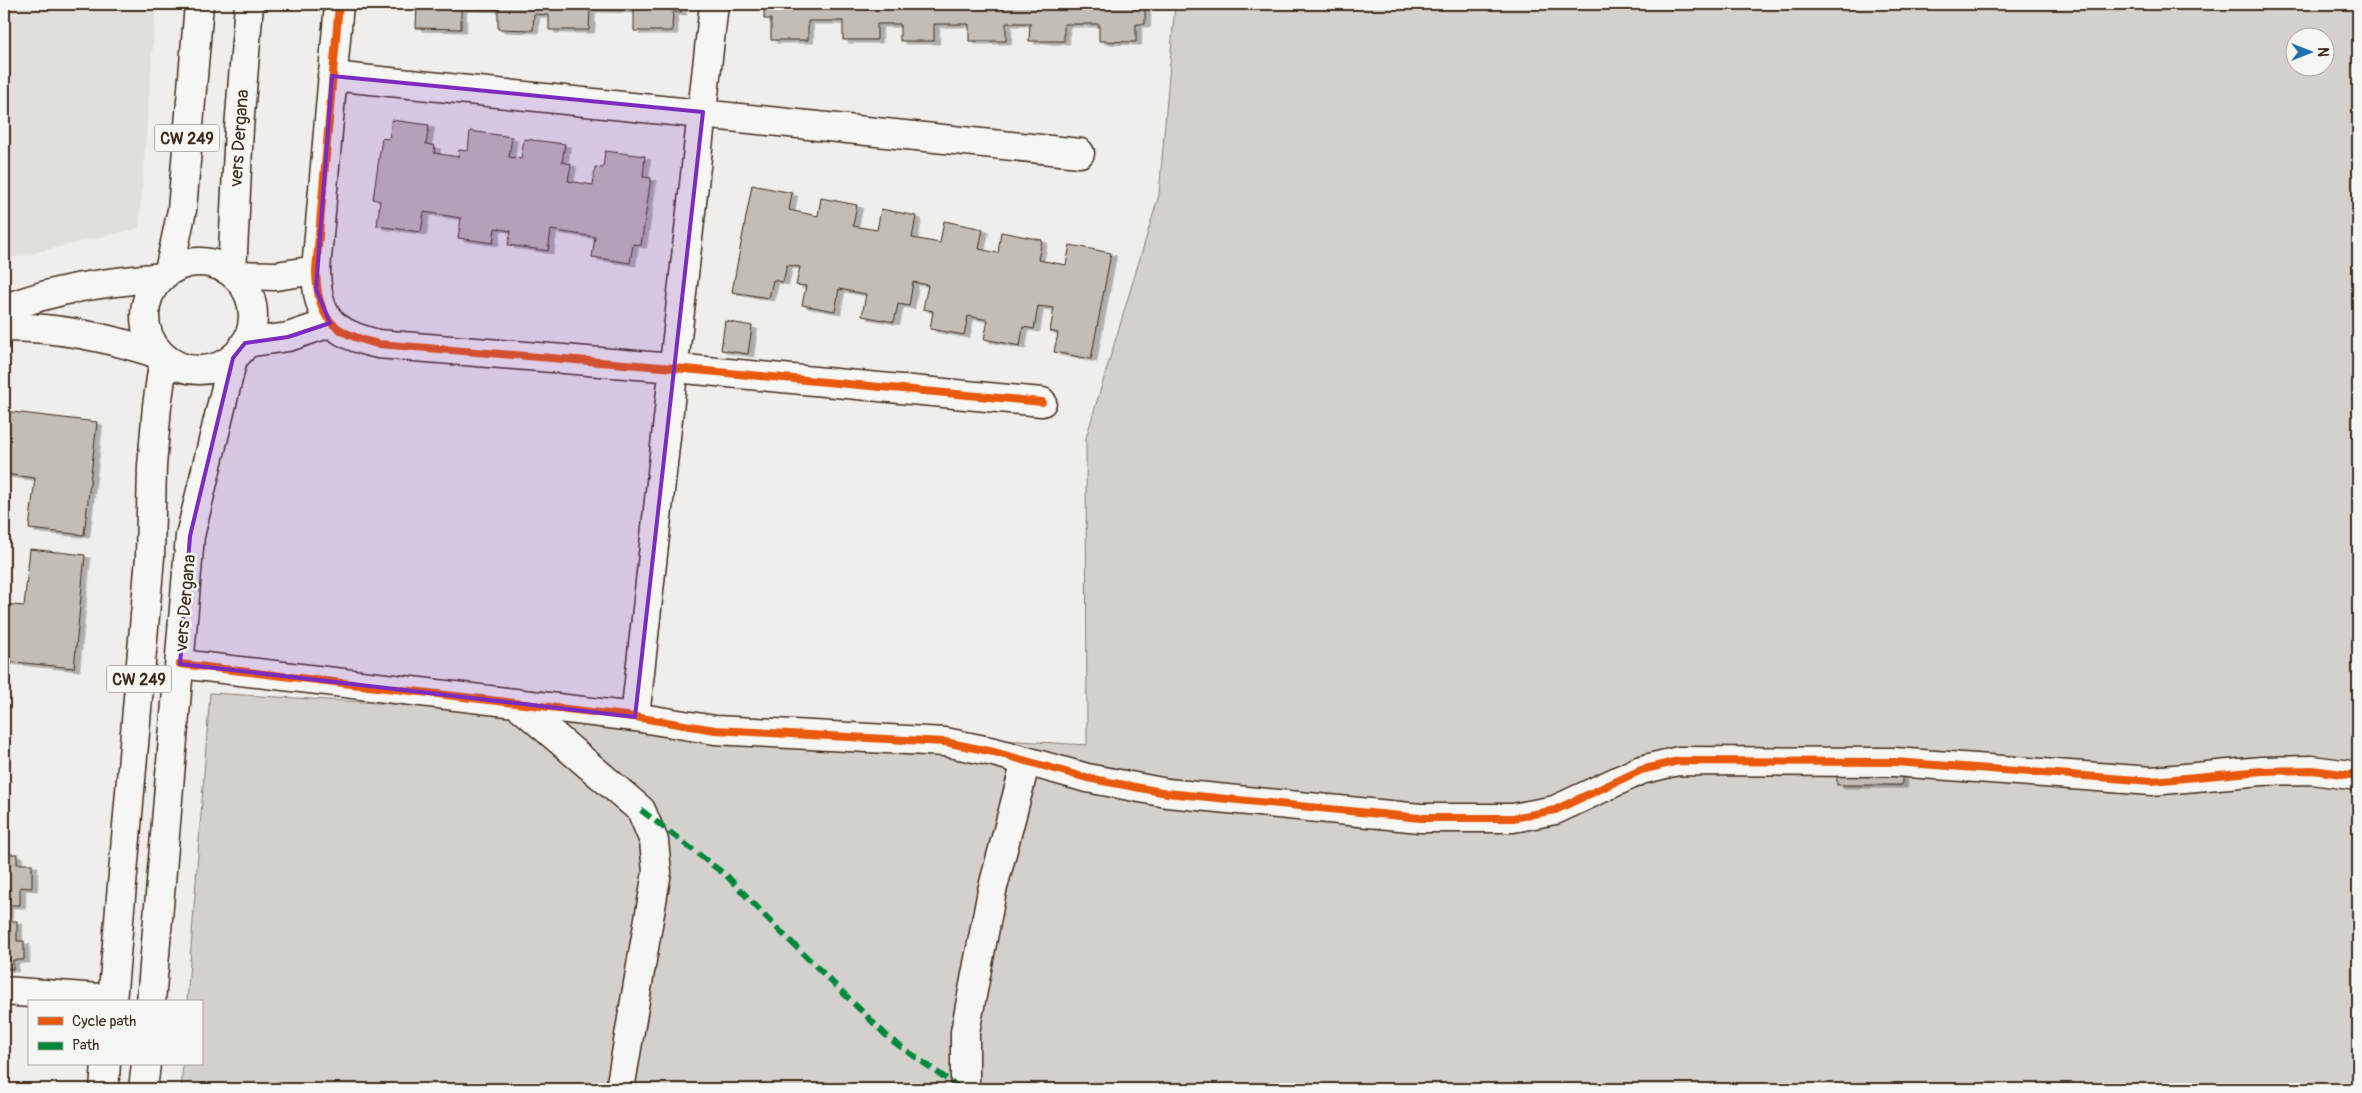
<svg xmlns="http://www.w3.org/2000/svg" width="2362" height="1093" font-family="Pangolin,sans-serif">
<style>
.built{fill:#e2dfdb}
.green{fill:#d4d1cc;stroke:#887e75;fill-rule:evenodd}
.building{fill:#c2bdb7;stroke:#3b2a1e;filter:url(#shadow)}
.lines{fill:none;stroke-linecap:round;stroke-linejoin:round}
.minor-casing{stroke:#3b2a1e;stroke-width:31}
.tertiary-casing{stroke:#3b2a1e;stroke-width:31}
.primary-casing{stroke:#3b2a1e;stroke-width:31}
.minor{stroke:#f6f6f2;stroke-width:28}
.tertiary{stroke:#f6f6f2;stroke-width:28}
.primary{stroke:#f6f6f2;stroke-width:28}
.quiet{stroke:#00873e;stroke-width:6;stroke-dasharray:12 6;stroke-linecap:butt}
.cycleway-casing{stroke:#f6f6f2;stroke-width:11}
.cycleway{stroke:#e8590c;stroke-width:8}
.marked{fill:#7b2cbf;fill-opacity:0.2;stroke:#7b2cbf;stroke-width:4;stroke-linejoin:round}
.labels{text-anchor:middle;stroke-width:5;stroke-linejoin:round;paint-order:stroke}
.shield{fill:#f6f6f2;stroke:#73675e;stroke-width:1}
.shield-label{font-size:16px;font-weight:bold;fill:#3b2a1e}
.street-label{font-size:18px;fill:#3b2a1e;stroke:#f6f6f2}
</style>
<defs>
<filter id="shadow"><feDropShadow dx="5.5" dy="3" stdDeviation="0" flood-color="#0004"/></filter>
</defs>
<rect width="100%" height="100%" fill="#efeeea"/>
<filter id="ink" filterUnits="userSpaceOnUse"><feTurbulence type="fractalNoise" baseFrequency=".02" numOctaves="2"/><feDisplacementMap in="SourceGraphic" scale="10" xChannelSelector="R" yChannelSelector="G"/><feConvolveMatrix kernelMatrix="1 2 1 2 8 2 1 2 1" color-interpolation-filters="sRGB"/></filter>
<g filter="url(#ink)">
<path class="built" d="M4 4H156L139 228 4 260Z"/>
<path class="green" d="M1175 4H2358V1089H181L183 1064H201V1002H187L210 693 1087 745 1086 438 1159 195ZM2294 38H2324V68H2294Z"/>
<path class="building" d="M417 4H681V12H673L672 31H634V10L590 9 589 30H549V15L534 14 533 30 498 29V9L461 8V29L416 28Z
M764 4H1145V24H1136V42L1099 41V24H1064V41H1029L1030 23H1006V41H969V24H934V41H900V24H877V40H843V21H808V40H771V19H764Z
M392 120 429 125 426 144 435 146 434 153 458 157 459 150 468 151 470 131 512 137 509 157 521 159 524 139 565 144 562 162 571 164 568 181 593 185 595 167 603 168 605 151 645 156 643 177 651 178 641 245 633 244 630 263 592 257 595 237 551 230 548 251 508 245 511 231 495 228 493 243 458 238 461 218 424 212 421 232 377 226 380 201 373 199 382 138 389 139Z
M752 185 792 193 789 210 818 216 821 198 857 205 853 226 877 230 881 209 916 216 912 238 940 243 944 221 983 229 979 249 998 253 1001 232 1042 240 1038 260 1066 265 1070 245 1111 253 1091 359 1054 352 1058 333 1050 331 1054 308 1038 306 1034 329 1023 327 1020 346 984 339 988 320 968 316 964 335 930 329 933 311 923 309 928 285 913 282 909 306 898 304 894 322 862 316 866 294 839 289 835 311 802 305 806 286 796 285 800 267 787 265 783 282 773 280 769 298 732 292Z
M725 321 752 326 748 354 721 350Z
M4 411 97 422 84 535 29 529 35 478 4 474Z
M30 549 85 555 74 668 4 661V604L24 606Z
M1837 766 1902 767V785H1837Z
M4 854H17V864H32V888L20 887V905H7V921H17V941H24V960H13V969L4 968Z"/>
<g class="lines">
<g class="minor-casing">
<path id="minor" d="M339 4 316 270C317 319 332 333 378 344L674 368 1042 402
M332 76 1080 153
M237 275 276 276 316 270
M245 343 288 337 330 323
M180 664 635 717 715 730 945 742 994 752 1087 778 1167 793 1420 818H1513L1555 810 1641 770 1678 761 1895 762 2152 781 2262 771 2312 770 2358 776
M516 703 641 810 654 841 657 872 620 1089
M635 717 714 4
M4 991 112 999
M965 1089V1032L992 891 1026 761"/>
</g>
<g class="tertiary-casing">
<path id="tertiary" d="M4 309C60 287 103 283 162 277
M4 327C57 327 111 338 161 355"/>
</g>
<g class="primary-casing">
<path id="primary" d="M145 316a54 54 0 1 1 108 0a54 54 0 1 1-108 0Z
M169 271 182 210 199 4
M232 273 239 128 249 4
M112 1002 150 557 152 466 157 406 164 357
M151 1002 190 536 233 358
M104 1089 106 1064
M143 1089 146 1064"/>
</g>
<use href="#minor" class="minor"/>
<use href="#tertiary" class="tertiary"/>
<use href="#primary" class="primary"/>
<path class="quiet" d="M641 810 728 877 777 928 890 1039 961 1089"/>
<g class="cycleway-casing">
<path id="cycleway" d="M339 4 316 270C317 319 332 333 378 344L674 368 1042 402
M180 664 635 717 715 730 945 742 994 752 1087 778 1167 793 1420 818H1513L1555 810 1641 770 1678 761 1895 762 2152 781 2262 771 2312 770 2358 776"/>
</g>
<use href="#cycleway" class="cycleway"/>
</g>
</g>
<path class="marked" d="M332 76 703 112 635 717 180 664 190 536 233 358 245 343 288 337 330 323 316 289Z"/>
<g class="labels">
<g class="shield">
<rect x="154.5" y="124.5" width="65" height="27" rx="4"/>
<rect x="106.5" y="665.5" width="65" height="27" rx="4"/>
</g>
<g class="shield-label">
<text x="187" y="144">CW 249</text>
<text x="139" y="685">CW 249</text>
</g>
<g class="street-label">
<text transform="translate(239 138) rotate(-86)" y="6">vers Dergana</text>
<text transform="translate(185 603) rotate(-85)" y="6">vers Dergana</text>
</g>
</g>
<rect width="2362" height="1093" fill="none" stroke="#f6f6f2" stroke-width="20"/>
<rect x="10" y="10" width="2342" height="1073" fill="none" stroke="#3b2a1e" stroke-width="2" filter="url(#ink)"/>
<rect x="28" y="1000" width="175" height="65" fill="#f6f6f2" stroke="#aba49d"/>
<rect x="38" y="1017" width="25" height="8" fill="#e8590c" stroke="#aba49d"/>
<text x="72" y="1026" font-size="15" fill="#3b2a1e">Cycle path</text>
<rect x="38" y="1042" width="25" height="8" fill="#00873e" stroke="#aba49d"/>
<text x="72" y="1050" font-size="15" fill="#3b2a1e">Path</text>
<g transform="translate(2310 52) rotate(90)"><circle r="24" fill="#f6f6f2" stroke="#aba49d"/>
<path d="M0-4L9 19L0 12L-9 19Z" fill="#1f6fb2"/>
<text y="-8" font-size="14" font-weight="bold" text-anchor="middle" fill="#3b2a1e">N</text>
</g>
</svg>
